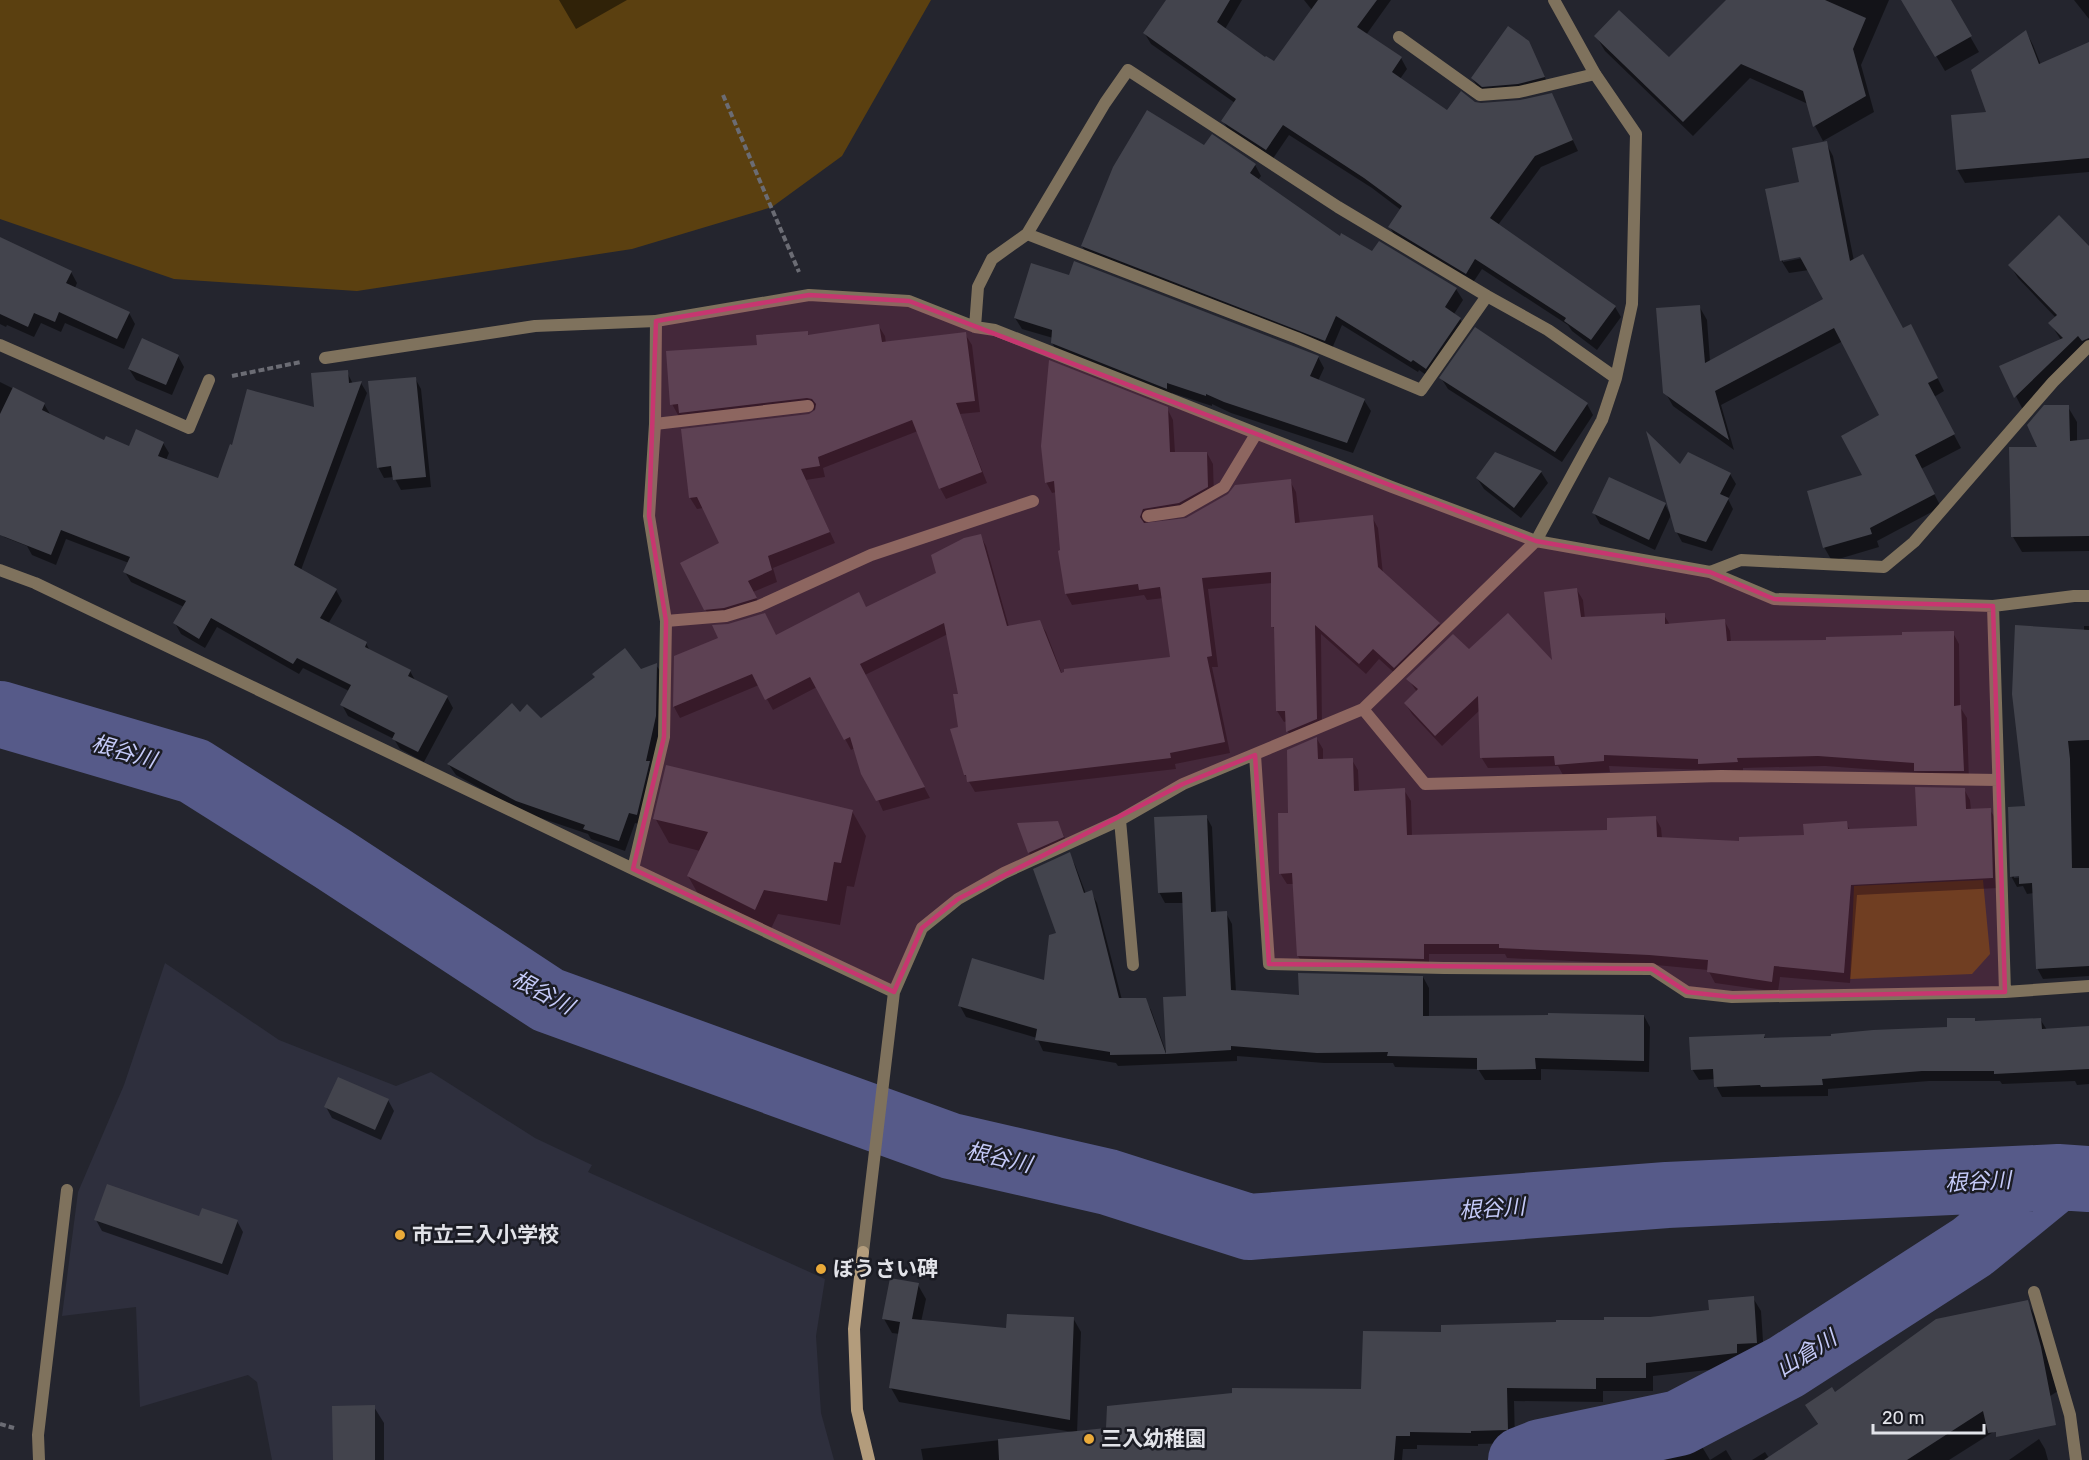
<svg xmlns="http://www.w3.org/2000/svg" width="2089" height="1460" font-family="Rubik,'Noto Sans JP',sans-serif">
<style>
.built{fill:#2e2f3d}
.green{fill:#5b4010}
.shadow{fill:#0007;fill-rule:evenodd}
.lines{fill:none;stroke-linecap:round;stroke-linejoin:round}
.river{stroke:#565a89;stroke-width:66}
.building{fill:#43444d}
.path{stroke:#6b6c74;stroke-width:4;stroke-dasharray:6 3;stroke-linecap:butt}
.lane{stroke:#7f725d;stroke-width:12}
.street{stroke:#7f725d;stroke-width:12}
.secondary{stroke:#b39c7c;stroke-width:12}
.marked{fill:#c73670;fill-opacity:0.2;stroke:#c73670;stroke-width:4.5;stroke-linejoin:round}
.poi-dot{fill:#eaaa39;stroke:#1b1c24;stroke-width:2}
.labels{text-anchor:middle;stroke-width:5;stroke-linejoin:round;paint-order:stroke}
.poi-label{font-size:21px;font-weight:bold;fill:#e2e3e9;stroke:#1b1c24;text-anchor:start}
.water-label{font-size:22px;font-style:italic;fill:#c5caf8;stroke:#1b1c24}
</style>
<rect width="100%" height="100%" fill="#24252e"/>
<path class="built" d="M165 963 279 1040 396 1086 431 1072 535 1138 592 1165 588 1172 825 1279 816 1336 821 1413 834 1460H272L257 1382 248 1375 140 1407 136 1307 62 1316 78 1192 124 1085Z"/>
<path class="green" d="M0 0H931L842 156 772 207 632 249 357 291 174 279 0 219Z
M1983 880 1990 954 1972 974 1850 979 1854 886Z"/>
<path class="shadow" d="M559 0H627L576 29Z
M1168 0H1242L1225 29 1265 59 1274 63 1312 10 1304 0H1391L1366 35 1401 58 1407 69 1400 79 1448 112 1475 103 1480 105 1520 102 1551 94 1578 151 1541 167 1498 225 1615 307 1621 317 1597 350 1572 331 1568 325 1482 269 1472 284 1396 238 1390 227 1401 210 1372 188 1289 135 1272 160 1229 131 1223 121 1235 103 1151 44 1145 34Z
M1728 0H1889L1861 65 1874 112 1823 141 1815 126 1808 104 1750 78 1693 136 1605 51 1596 36 1669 59Z
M1903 0H1949L1979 52 1945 71Z
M2074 0H2089V19Z
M2026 32 2033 45 2041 65 2089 44V172L1965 183 1957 169 1988 113Z
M1528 42 1550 88 1479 89 1472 78Z
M1826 143 1833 156 1854 261 1903 330 1918 339 1944 391 1934 397 1961 448 1921 469 1941 507 1877 541 1879 547 1832 561 1824 547 1864 476 1881 416 1843 341 1721 405 1734 450 1673 406 1665 392 1699 306 1707 320 1710 361 1825 300 1809 270 1789 273 1781 260 1801 183ZM1807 254 1808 257 1783 262V259Z
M1205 147 1255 165 1261 176 1258 180 1340 238 1456 289 1463 300 1454 314 1460 319 1467 330 1432 379 1419 370 1418 372 1342 325 1331 351 1089 257 1082 246Z
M2089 248V346L2023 410 2001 367 2061 340 2050 323 2056 318 2018 278 2010 265Z
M0 251 71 272 77 283 75 288 129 313 135 324 124 349 65 323 61 332 41 323 34 337 7 325 6 327 0 324Z
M1015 318 1318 357 1324 368 1318 381 1364 400 1371 411 1353 453 1231 413 1212 404V406L1172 393V399L1059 354 1052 343 1053 338 1022 329Z
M878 325 885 336 886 343 965 334 972 345 980 412 960 414 987 483 946 499 940 488 918 431 823 468 825 477 806 480 835 543 773 568 777 582 753 592 762 609 712 620 705 609 721 543 704 508 697 509 690 498 819 409 687 423 678 415 672 404 758 347 807 332 809 336Z
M178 356 184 367 172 395 136 380 129 369Z
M347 372 353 384 361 383 367 393 301 570 336 590 342 601 328 624 366 643 370 651 410 671 416 682 447 697 453 708 424 762 400 749 394 739 348 716 342 705 349 691 303 668 299 674 217 627 205 648 181 634 175 623 184 607 131 582 125 572 129 563 66 539 56 565 32 555 27 546 4 537 0 530V382L44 404 50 414 105 442 130 448 163 443 169 453 166 460 219 480 316 409Z
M415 378 421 389 431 487 401 490 394 477 384 478 378 467Z
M1441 378 1587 404 1593 415 1562 462 1448 389Z
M2068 407 2077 422V442L2089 441V551L2022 552 2013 537Z
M1167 408 1173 420 1175 453H1207L1213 464 1214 498 1149 520 1147 525 1186 520 1290 481 1296 492 1300 524 1372 517 1378 528 1383 574 1439 624 1445 634 1400 678 1379 659 1366 674 1321 634 1322 730 1294 742 1288 732 1287 721 1284 722 1277 711 1276 632 1273 627V583L1208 589 1218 667H1212L1230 753 1175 764 1176 769 975 792 965 775 960 728V695L948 634 865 675 930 798 883 811 855 748 851 750 817 687 773 710 759 685 680 718 674 707 675 657 776 637 866 609 938 574 980 535 986 546 1009 627 1039 621 1046 632 1062 674 1172 658 1164 598 1147 600 1144 595 1072 605 1066 594 1056 492 1052 493 1046 482Z
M1496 454 1541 472 1548 483 1521 518 1484 489 1477 478Z
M1680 467 1730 474 1736 484 1728 499 1733 509 1712 551 1682 542 1676 531 1671 515 1655 550 1600 524 1594 513 1665 504 1669 512Z
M1577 590 1583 600 1585 619 1664 615 1670 625 1724 620 1730 631 1731 642 1827 641 1953 633 1959 644 1960 707 1967 718 1969 782 1918 773 1825 766 1743 768V773L1706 775 1703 770 1609 766 1610 772 1563 775 1558 766 1488 768 1481 757 1480 710 1442 746 1412 714 1405 703 1417 692 1408 679 1469 651 1554 664Z
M2084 626H2089V976L2043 979 2037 968 2034 893 2027 894 2023 886 2017 887 2011 876 2027 808 2084 631ZM2014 875 2027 877 2014 878Z
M656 665 663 675 662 728 643 825 635 823 625 851 591 839 588 834 523 812 456 775 449 765 520 714 541 720Z
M1317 739 1323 749V760H1352L1358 770 1359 792 1404 790 1411 801 1412 837 1609 831 1655 817 1661 828 1662 838 1741 842 1806 836 1846 823 1850 830 1919 828 1964 789 1970 800 1971 810H1990L1997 821 1999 888 1857 895 1850 983 1780 977 1778 992 1715 983 1708 970 1656 965 1507 958 1505 954H1429V970L1305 967 1298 956 1294 884H1287L1280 873 1290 815Z
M852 811 866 836 854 887 847 886 840 925 778 914 769 933 702 901 688 876 700 851 669 843 655 818Z
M1206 816 1212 827 1216 913H1226L1232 924 1236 992 1300 997 1423 977 1429 988V1017L1644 1016 1650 1027 1649 1072 1541 1069V1080H1485L1478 1069 1395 1067 1393 1063H1324L1237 1056V1061L1118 1066 1116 1063 1043 1051 1037 1038 966 1017 960 1006 1045 982 1058 934 1069 854 1075 865 1086 894 1091 892 1097 903 1122 1000 1145 999 1151 1010 1166 1052 1188 998 1184 903H1165L1159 892Z
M1058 822 1069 848 1035 863 1029 853Z
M2040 1019 2047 1030 2089 1028V1084L2077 1085 2075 1081 2002 1084 2000 1081H1929L1828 1089V1096L1722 1097 1716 1086 1715 1079 1699 1080 1692 1069 1764 1036 1766 1039 1833 1037 1948 1029 1976 1022Z
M388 1100 394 1111 381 1140 332 1118 326 1107Z
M200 1218 237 1221 243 1232 228 1275 102 1231 96 1220Z
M918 1285 926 1299 921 1322 1008 1330 1073 1318 1081 1332 1077 1433 1363 1390 1442 1334 1650 1318 1711 1311 1753 1298 1761 1311 1764 1356 1743 1357 1744 1366 1653 1376V1391H1603V1402L1514 1401 1515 1443 1478 1444V1446L1417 1445V1449H1403L1402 1460H923L921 1449 1072 1432 899 1402 891 1388 900 1334 892 1333 884 1319Z
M2027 1302 2038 1321 2058 1391 1949 1460H1752L1765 1452 1769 1458 1819 1426 1807 1406Z
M374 1407 384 1423V1460H334Z
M2039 1439 2045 1449 2048 1460H2009Z
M1698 1440 1710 1460 1726 1450 1732 1460H1665Z"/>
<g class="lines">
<path class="river" d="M0 714 194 771 333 859 548 1000 951 1146 1108 1182 1249 1227 1667 1195 2058 1177 2089 1179
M1521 1460 1541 1452 1679 1423 1786 1367 1972 1247 2058 1177"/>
</g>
<path class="building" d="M1166 0H1230L1217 22 1265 57 1266 56 1274 61 1318 0H1377L1357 27 1402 57 1392 72 1447 110 1461 91 1475 102 1481 103 1520 100 1552 93 1573 140 1535 156 1490 218 1616 306 1591 340 1564 321 1566 318 1475 259 1466 274 1388 227 1402 206 1364 178 1283 125 1266 150 1221 121 1236 99 1143 33Z
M1726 0H1825L1866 18 1853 49 1866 96 1813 127 1803 91 1741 64 1683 122 1594 36 1619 10 1669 57Z
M1901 0H1951L1972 36 1935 57Z
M1508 26 1529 41 1545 77 1518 84 1482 87 1471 78Z
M2026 30 2039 64 2089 42V158L1956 170 1951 115 1986 112 1971 70Z
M1147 110 1204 145 1212 134 1256 164 1250 173 1340 236 1341 233 1372 251 1379 241 1457 288 1445 307 1461 318 1426 369 1413 360 1411 362 1336 316 1325 341 1081 246 1113 167Z
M1827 141 1850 261 1863 254 1903 328 1911 324 1938 378 1928 383 1955 434 1915 455 1935 494 1870 528 1872 534 1823 548 1807 491 1862 475 1841 436 1879 415 1834 328 1715 391 1729 440 1663 393 1656 308 1700 305 1705 363 1823 299 1800 257 1780 261 1765 189 1799 182 1792 148Z
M2059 215 2089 246V338L2082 341 2078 336 2014 398 1999 366 2063 338 2048 323 2057 315 2008 265Z
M0 237 72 271 66 283 130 312 117 339 59 312 55 322 34 313 28 327 0 314Z
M1074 261 1319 356 1310 376 1365 399 1347 443 1224 402 1206 394V396L1167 383V389L1051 343 1052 330 1014 318 1031 263 1069 275Z
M879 324 882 342 966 332 975 401 956 403 982 472 939 489 912 420 818 457 820 466 801 469 830 532 768 556 772 570 748 581 757 598 724 608 704 610 680 563 719 543 697 497 689 498 681 429 809 414 815 410 816 404 812 399 807 398 679 413 678 404 670 405 666 351 757 345 756 335 808 331V335Z
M1475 327 1588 403 1555 452 1439 378Z
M142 338 179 355 166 385 128 369Z
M1049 360 1168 407 1170 452H1207L1208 487 1179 503 1143 509 1140 517 1144 523 1186 518 1228 494 1235 485 1291 479 1295 523 1373 515 1378 567 1440 623 1394 668 1373 649 1359 664 1315 625 1317 719 1286 732 1285 711H1276L1274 627H1271V572L1202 578 1212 656 1207 657 1225 742 1170 753 1171 758 967 782 966 775H964L950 729 958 727 953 694H958L944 623 860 664 925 787 876 801 861 774 850 737 844 740 810 677 765 700 752 674 673 707 674 656 718 638 712 625 728 624 765 613 776 635 859 592 866 607 936 573 931 555 964 538 981 534 1007 626 1040 620 1061 673 1064 672V669L1170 657 1160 587 1139 590 1138 584 1065 594 1058 551 1060 550 1054 481 1045 483 1041 446Z
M348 370 349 383 362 381 294 565 337 589 320 618 367 642 365 647 411 670 408 676 448 696 418 752 392 739 395 733 340 705 351 685 297 658 293 664 211 618 199 639 173 623 186 601 123 572 130 557 61 530 51 555 0 535V414L13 387 45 403 42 410 104 440 106 436 129 446 136 429 164 442 158 456 218 478 230 444 232 445 247 389 314 407 311 373Z
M416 377 426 477 393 480 391 466 377 468 368 381Z
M2044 405H2069L2070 441 2089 439V536L2011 537 2009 447H2037L2027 425Z
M1646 431 1680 464 1688 452 1731 473 1720 494 1729 498 1706 542 1675 532Z
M1495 452 1542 471 1514 508 1476 478Z
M1609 477 1666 503 1649 540 1592 513Z
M1577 588 1581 617 1665 613V624L1725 619 1727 641 1826 640V637L1902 635V632L1954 631V706L1961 705 1964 771H1914V763L1818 756 1737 758 1738 762 1698 764V759L1604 755V761L1555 765 1554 756 1480 758 1478 696 1435 736 1404 703 1418 689 1406 679 1453 634 1469 649 1508 613 1552 660 1544 592Z
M2015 625 2089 630V740L2068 741 2070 759 2072 868H2089V966L2036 969 2032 883 2019 884V876L2010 877 2008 807 2025 806 2012 694Z
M625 648 641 669 657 663 656 716 646 761H650L637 815 629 813 619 841 583 829 585 825 516 801 447 764 512 703 520 712 527 704 541 718 595 677 592 674Z
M1317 737 1318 759 1353 758 1354 791 1405 788 1407 835 1607 830V818L1656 816 1657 837 1739 841V837L1804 835 1803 824 1847 821 1848 829 1917 826 1915 787 1965 788 1966 809 1991 808 1993 878 1851 885 1844 973 1774 966 1772 982 1707 972 1708 960 1649 955 1499 948V944H1424V959L1297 956 1292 873 1279 874 1278 813H1288L1287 750Z
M666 765 853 810 841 863 834 862 827 901 764 890 755 910 687 876 708 832 653 819Z
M1207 815 1211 912 1227 911 1231 990 1299 995 1298 973 1423 976V1016L1548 1015V1013L1644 1015V1061L1535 1058 1536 1069 1477 1070V1058L1387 1056 1388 1052 1317 1053 1231 1046V1050L1166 1054 1163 997 1186 996 1182 892 1158 893 1154 817Z
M1058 821 1064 837 1028 853 1017 823Z
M1070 852 1084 893 1092 890 1119 998H1146L1166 1054 1110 1055V1052L1035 1040 1037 1029 958 1006 972 958 1044 980 1049 935 1056 933 1033 869Z
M1947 1018H1975V1021L2041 1018 2042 1029 2089 1026V1069L1994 1074V1071H1922L1822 1079 1823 1085 1761 1087 1760 1085 1714 1087 1713 1069 1691 1070 1689 1037 1765 1034 1764 1038 1831 1036V1034L1873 1030 1947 1027Z
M338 1077 389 1099 375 1130 324 1107Z
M107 1184 199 1216 202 1208 238 1220 222 1264 94 1220Z
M890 1278 919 1283 912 1319 1006 1328 1007 1314 1074 1317 1070 1420 889 1388 900 1322 882 1319Z
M1754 1296 1757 1343 1737 1344V1353L1646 1363V1378H1596V1389L1507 1388 1508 1430 1471 1431V1433L1410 1432V1436H1396L1394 1460H999L998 1439 1106 1428 1107 1406 1232 1393V1388L1361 1389 1363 1331 1441 1332V1325L1556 1322V1320H1604V1317H1650L1709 1310 1708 1300Z
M2028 1300 2041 1347 2056 1425 1996 1437V1432L1988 1433 1983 1411 1907 1460H1764L1818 1424 1805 1405 1832 1387 1835 1392 1936 1319Z
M375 1405V1460H333L332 1406Z"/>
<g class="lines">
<path class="path" d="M723 95 799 272
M232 376 301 362
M0 1424 14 1428"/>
<path class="lane" d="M1399 37 1480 95 1519 92 1595 74
M0 345 189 428 209 380
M325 358 535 326 656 321
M655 424 808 406
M1148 516 1182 511 1224 487 1256 434
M666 621 726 616 759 606 871 555 1033 501
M39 1460 38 1435 67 1190"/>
<path class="street" d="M1027 234 1297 338 1421 390 1487 296
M975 327 978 287 992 259 1027 234 1105 103 1128 70 1338 207 1487 296 1548 330 1616 378
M0 570 35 583 633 869 894 992
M1710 572 1741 560 1884 567 1914 542 2053 382 2089 346
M1993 606 2005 992
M1363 709 1425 784 1721 776 1998 780
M1255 755 1269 964 1444 968 1652 969 1687 992 1732 997 2005 992 2089 986
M1120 820 1133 965
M633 869 664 737 666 621 649 516 655 424 656 321 809 295 909 301 975 327 995 330 1392 487 1536 541 1710 572 1774 599 1993 606 2074 596H2089
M863 1252 894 992 922 928 958 899 1004 873 1120 820 1183 784 1363 709 1536 541 1602 420 1616 378 1632 304 1636 134 1595 74 1554 0
M2034 1292 2070 1415 2076 1460"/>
<path class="secondary" d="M863 1252 854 1329 857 1410 869 1460"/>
</g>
<path class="marked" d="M809 295 909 301 1536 541 1710 572 1774 599 1993 606 2005 992 1732 997 1687 992 1652 969 1269 964 1255 755 1183 784 958 899 922 928 894 992 633 869 664 737 666 621 649 516 656 321Z"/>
<g class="poi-dot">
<circle cx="400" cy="1235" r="6"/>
<circle cx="821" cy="1269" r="6"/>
<circle cx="1089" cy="1439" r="6"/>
</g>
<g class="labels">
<g class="poi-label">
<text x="412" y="1242">市立三入小学校</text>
<text x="833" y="1276">ぼうさい碑</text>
<text x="1101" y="1446">三入幼稚園</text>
</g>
<g class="water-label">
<text transform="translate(124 751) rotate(16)" y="8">根谷川</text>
<text transform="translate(543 992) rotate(28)" y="8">根谷川</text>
<text transform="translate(999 1157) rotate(13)" y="8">根谷川</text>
<text transform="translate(1978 1181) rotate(-3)" y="8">根谷川</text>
<text transform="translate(1492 1208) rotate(-4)" y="8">根谷川</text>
<text transform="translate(1806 1353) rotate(-32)" y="8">山倉川</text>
</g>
</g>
<path d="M1873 1424v9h111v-9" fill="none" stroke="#e2e3e9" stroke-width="3"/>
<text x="1882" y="1424" font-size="18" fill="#e2e3e9" stroke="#1b1c24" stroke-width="4.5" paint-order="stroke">20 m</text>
</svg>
